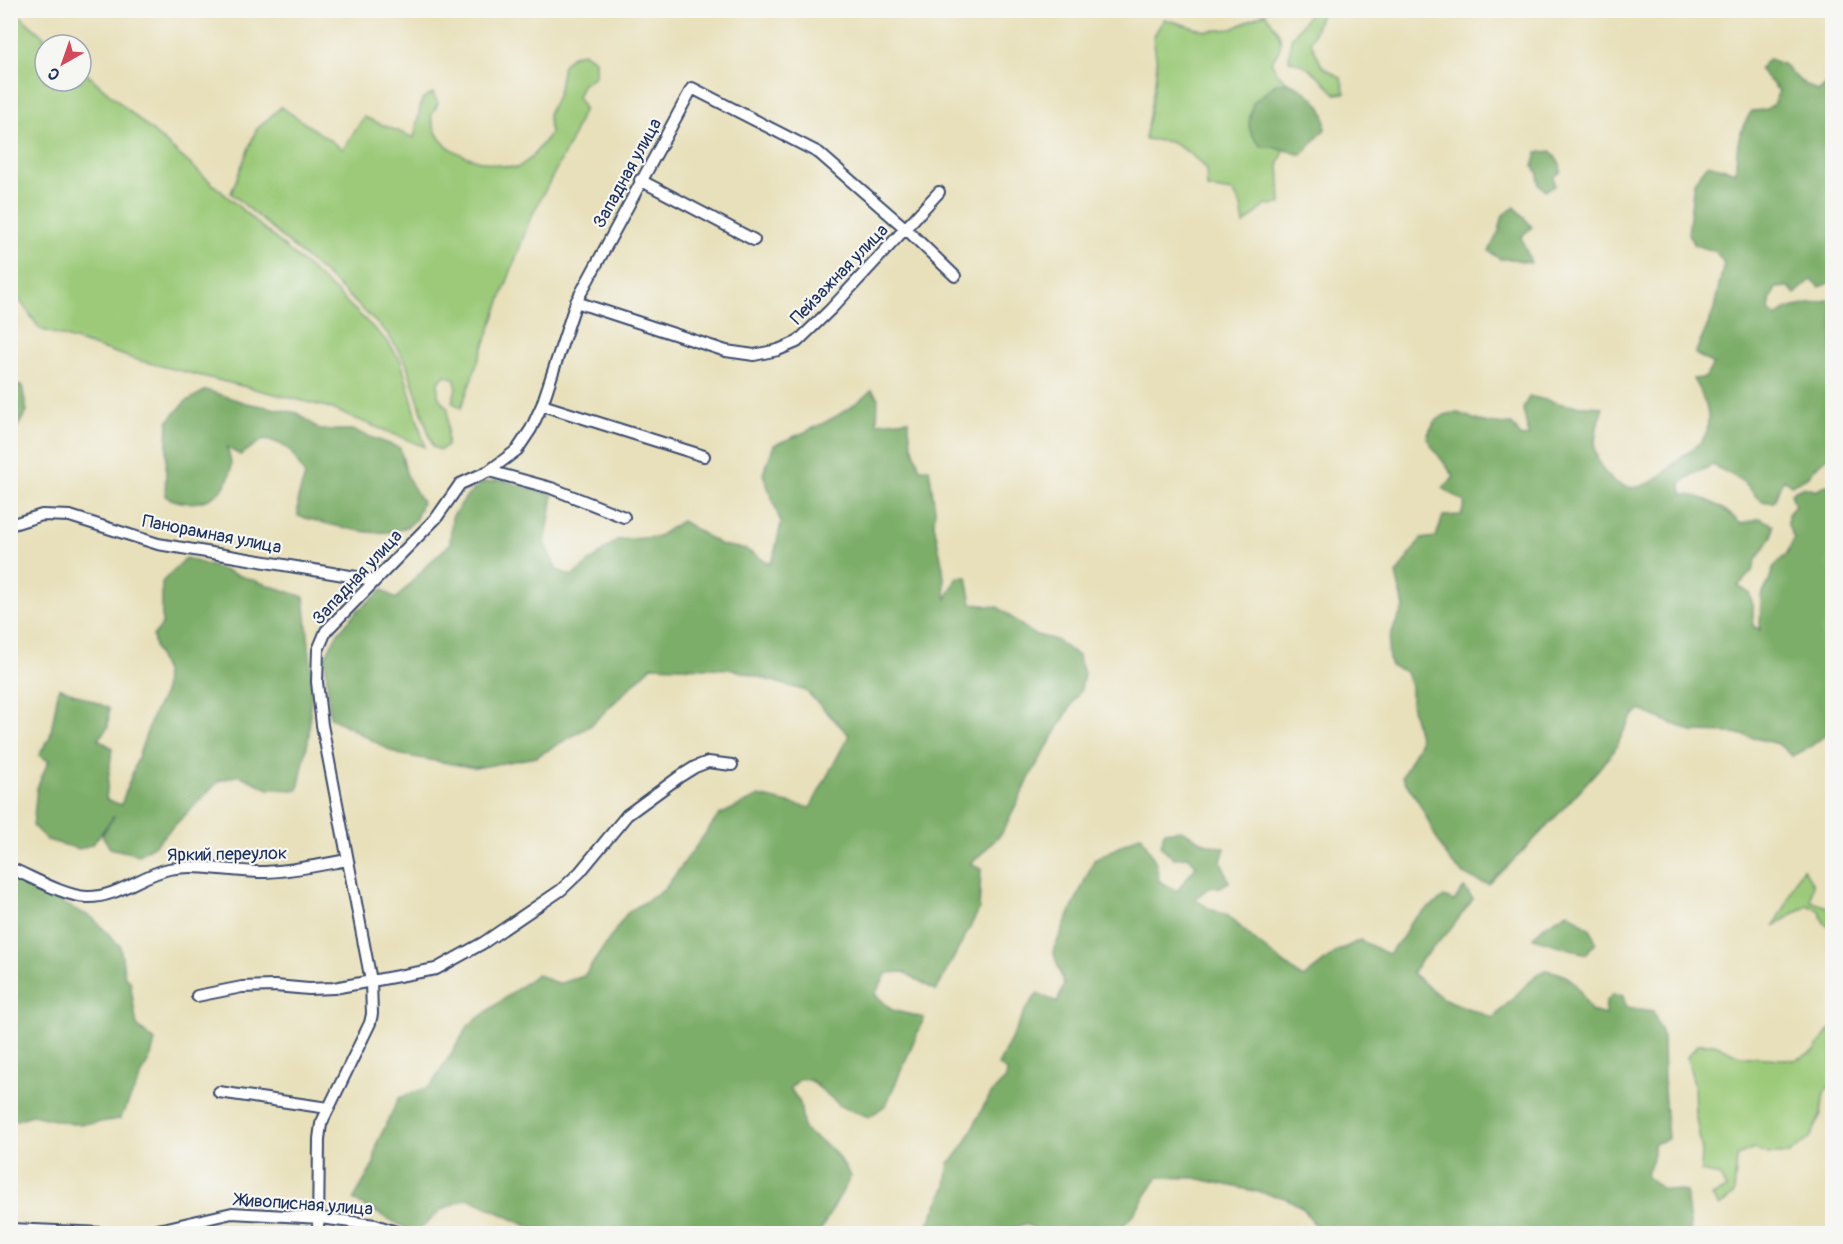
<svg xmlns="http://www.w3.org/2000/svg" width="1843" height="1244" font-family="Pangolin,sans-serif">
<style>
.green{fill:#9cca79;stroke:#5c7c6c;stroke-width:1.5}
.forest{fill:#7dae69;stroke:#4c6e64;stroke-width:1.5}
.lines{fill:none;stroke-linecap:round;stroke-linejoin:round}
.minor-casing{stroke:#3a4a6c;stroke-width:14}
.minor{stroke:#fff;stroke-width:10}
.labels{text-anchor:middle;stroke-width:4.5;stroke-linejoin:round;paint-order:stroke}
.street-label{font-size:18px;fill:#1b2f5e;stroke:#f6f6f2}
</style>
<rect width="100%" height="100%" fill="#f6f6f2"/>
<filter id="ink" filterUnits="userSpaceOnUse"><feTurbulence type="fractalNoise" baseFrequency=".0167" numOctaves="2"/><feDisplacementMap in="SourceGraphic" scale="12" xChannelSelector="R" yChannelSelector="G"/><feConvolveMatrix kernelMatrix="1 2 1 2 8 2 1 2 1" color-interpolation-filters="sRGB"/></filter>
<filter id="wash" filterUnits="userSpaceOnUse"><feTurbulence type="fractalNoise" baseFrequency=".008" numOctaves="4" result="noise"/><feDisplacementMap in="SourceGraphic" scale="24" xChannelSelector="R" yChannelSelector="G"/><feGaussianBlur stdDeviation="1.35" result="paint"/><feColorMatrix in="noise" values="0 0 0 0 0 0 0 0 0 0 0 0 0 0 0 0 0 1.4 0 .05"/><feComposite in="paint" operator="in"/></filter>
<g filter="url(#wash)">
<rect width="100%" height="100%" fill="#e8e0ba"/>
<path class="green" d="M13 10 53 45H45V81H81V69L333 289 388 342 401 361 425 447 327 407 141 361 40 329 11 288 10 11Z
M1310 11H1322L1311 42 1322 66 1341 78 1345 93 1335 94C1322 78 1309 65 1289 60L1291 39 1305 20Z
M1265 13C1279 32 1289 42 1271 62L1278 74 1287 82 1276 84 1253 103 1270 146 1284 151 1279 163 1281 204 1266 205 1244 224 1241 206 1233 192 1207 188 1206 168 1188 152 1171 142 1145 139 1155 82 1157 63 1153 37 1164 19 1206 31 1232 29Z
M584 53 595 60V76L582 85 577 97 584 108 570 143 530 219 461 408 452 402 456 389 455 379 445 375 438 383V396L448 409 447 446 440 450 433 447 406 362 388 334 336 284 231 193 256 130 281 107 343 149 364 117 414 138 422 99 433 93 438 103 431 117C433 125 436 136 443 142 459 159 494 165 517 168L531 158 550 134 548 114 558 94 563 65 573 55Z
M1803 868 1813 884 1811 901 1832 909V927L1824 923 1819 911 1807 905 1774 926 1786 905 1794 883Z
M1832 1028V1083L1824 1093 1821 1114 1810 1138 1789 1154H1769L1754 1149 1737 1156 1734 1194 1719 1207 1712 1196 1726 1189 1720 1176 1701 1172 1702 1151 1695 1113 1694 1084 1687 1057 1699 1044H1715L1739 1056 1796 1060 1815 1051 1829 1030Z"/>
<path class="forest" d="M1769 59 1784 65 1800 81 1818 92 1832 80V282L1820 287 1811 280 1795 294 1789 287 1776 288 1771 298 1769 310 1777 317 1786 309 1832 299V458L1828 457 1815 468 1809 476 1791 485 1784 479C1778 486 1778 494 1774 502 1756 503 1756 495 1747 485 1743 480 1721 470 1713 465L1693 474 1681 483 1682 494C1706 496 1724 507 1741 524L1760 518 1773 525 1772 537 1756 560 1752 571 1738 586 1749 593 1753 605V626L1760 630 1761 595 1768 584 1773 568 1787 553 1794 539 1788 525V514L1795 506 1791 493C1800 486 1805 486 1816 491L1824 486 1832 484V730L1807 749 1792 756 1778 744 1735 733 1692 732 1640 710C1624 721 1622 742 1610 756 1571 801 1532 844 1489 884 1444 876 1437 834 1418 801 1413 793 1407 785 1402 777L1420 741 1411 704V687L1406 672 1391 666C1383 646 1394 625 1404 607L1396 574 1421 539 1436 537 1443 516 1461 515 1465 503 1443 488 1454 477C1445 463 1435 453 1427 438 1431 424 1441 412 1457 413 1464 414 1472 419 1479 421 1490 424 1501 425 1512 424L1521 437 1529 436 1523 409 1529 396 1567 405 1603 407C1593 436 1588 461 1615 482 1622 487 1633 489 1642 486 1659 481 1668 468 1682 457 1695 446 1708 441 1708 422 1709 406 1701 393 1693 379L1705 378 1713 364 1695 354 1713 313 1724 263 1716 252 1695 245 1688 234 1694 182 1708 164 1736 172C1736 149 1738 130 1752 111L1765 110 1773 105 1779 91 1759 69Z
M1287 82C1300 86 1320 100 1324 114 1325 118 1325 124 1325 129L1302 155C1289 152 1276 145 1262 147 1245 130 1248 125 1253 103L1276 84Z
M1551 151 1560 164 1561 172 1554 177 1555 186 1546 190 1539 185 1538 173 1533 166 1537 153Z
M1515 207 1532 227 1521 237 1531 263 1513 259H1500L1489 251 1499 231 1503 215Z
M11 384 22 386 27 411 11 437Z
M206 390 246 403 297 413 321 430H352L400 448 407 476 422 502C420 507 418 515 415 520 392 547 327 523 298 516V498L305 476C293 453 290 444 264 439L240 455 227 447C228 453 233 464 231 470 224 502 191 510 165 496L168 421 185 402Z
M872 390 878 398 877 423 908 420 911 442 920 469 929 468 935 509 934 524 943 568 946 599 957 577H967L972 604 998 607 1033 634 1056 640 1078 656 1084 673 1081 689 1033 771 1002 833 971 864 981 869 979 910 936 991 904 972 887 973 875 994 892 1010 924 1018 886 1105 869 1117 842 1107 810 1080 800 1079 790 1088 800 1103 804 1130 833 1150 851 1176 819 1233H542L468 1198 441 1210 415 1233 353 1200 374 1164 377 1143 399 1098 431 1086 469 1025 537 974 558 984 584 976 627 913 664 890 719 815 759 796 810 808 849 735 806 691 732 669 652 666 590 726 536 757 475 768 397 754 330 717 325 657 338 633 358 610 383 590 396 599 428 564 450 544 452 517 466 497 481 483 502 480 553 495 545 545 557 570 572 576 617 540 657 537 682 521 721 545 745 549 770 564 774 556 781 523 763 474 774 445C809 431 844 416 872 390Z
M186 558 304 597 312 674 309 736 298 790 269 789 239 775 219 781 155 845 139 855 110 848 102 835 114 816 93 844 79 849 47 840 33 826 37 788 49 760 44 759 39 755 50 737 59 687 109 708 108 727 98 739 112 748 106 799 121 805 153 715 164 693 165 672 155 647 153 636 162 625V582Z
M1181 830 1207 844 1225 848 1221 861 1229 882 1220 887 1208 888 1195 899 1210 909 1228 916 1258 943 1303 978 1338 951 1360 940 1388 954 1402 938 1411 921 1444 897 1454 901 1464 888 1473 899 1450 930 1423 958 1412 973 1442 998 1493 1018 1536 975 1545 970C1575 974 1577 986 1591 1011L1605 1015 1606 1002 1613 994 1623 996 1626 1007 1653 1011 1663 1038 1664 1090 1668 1139 1653 1144V1158L1646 1176 1663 1189 1686 1192 1691 1233H1343L1315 1225 1303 1208 1286 1198 1195 1178 1158 1177 1132 1216 1116 1233H1044L1025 1224 999 1233H927L926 1229 946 1186 949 1163C976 1139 976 1102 1006 1079L1007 1071 998 1065 1026 1009 1038 993 1057 1003 1064 985 1053 951 1094 860 1141 835 1156 863 1159 881 1177 891 1196 866 1190 857 1174 858 1161 847 1164 832Z
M10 877 93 918 120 946 125 977 130 981 137 1026 155 1041 151 1056 120 1119 94 1123 73 1124 32 1115 11 1122Z
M1568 912 1590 929 1596 942 1586 954 1533 938 1543 927Z"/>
</g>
<g filter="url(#ink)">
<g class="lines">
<g class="minor-casing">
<path id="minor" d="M640 180 754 240
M576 302 726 351 754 355 778 350 797 342 831 309 939 192
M542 405 704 456
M489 471 551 488 624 517
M10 525 42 515 70 516 158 544 374 580
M10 868C32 877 64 896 87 897 117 898 141 875 169 869 200 863 234 873 265 872 293 871 320 865 347 860
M197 996 242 987 275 986 309 989 334 988 436 969 483 943 561 890 580 872 627 815 679 777 695 767 708 762 732 765
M219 1092 328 1108
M10 1229 126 1234
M133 1234 163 1229 232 1213 320 1218 375 1225 402 1234
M318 1234 319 1139 321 1124 370 1023 372 1014 371 981 322 725 317 682 318 650 326 631 437 517 460 484 489 471 517 450 531 429 542 405 576 302 692 88 819 153 905 228 955 276"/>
</g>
<use href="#minor" class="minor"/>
</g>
</g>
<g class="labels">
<g class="street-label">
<text transform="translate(627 173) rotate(-61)" y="6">Западная улица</text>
<text transform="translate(839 274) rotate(-46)" y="6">Пейзажная улица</text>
<text transform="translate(212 534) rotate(11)" y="6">Панорамная улица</text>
<text transform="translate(357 577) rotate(-47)" y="6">Западная улица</text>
<text transform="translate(227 854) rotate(-1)" y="6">Яркий переулок</text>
<text transform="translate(304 1204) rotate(4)" y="6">Живописная улица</text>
</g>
</g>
<rect width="1843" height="1244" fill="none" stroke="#f6f6f2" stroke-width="36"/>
<g transform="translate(63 63) rotate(220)"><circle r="28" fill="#f6f6f2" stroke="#9ea6b7" stroke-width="1.5"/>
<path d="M0-4.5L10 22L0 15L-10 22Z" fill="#d1495b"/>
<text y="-9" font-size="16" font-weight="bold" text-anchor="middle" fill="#1b2f5e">С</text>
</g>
</svg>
